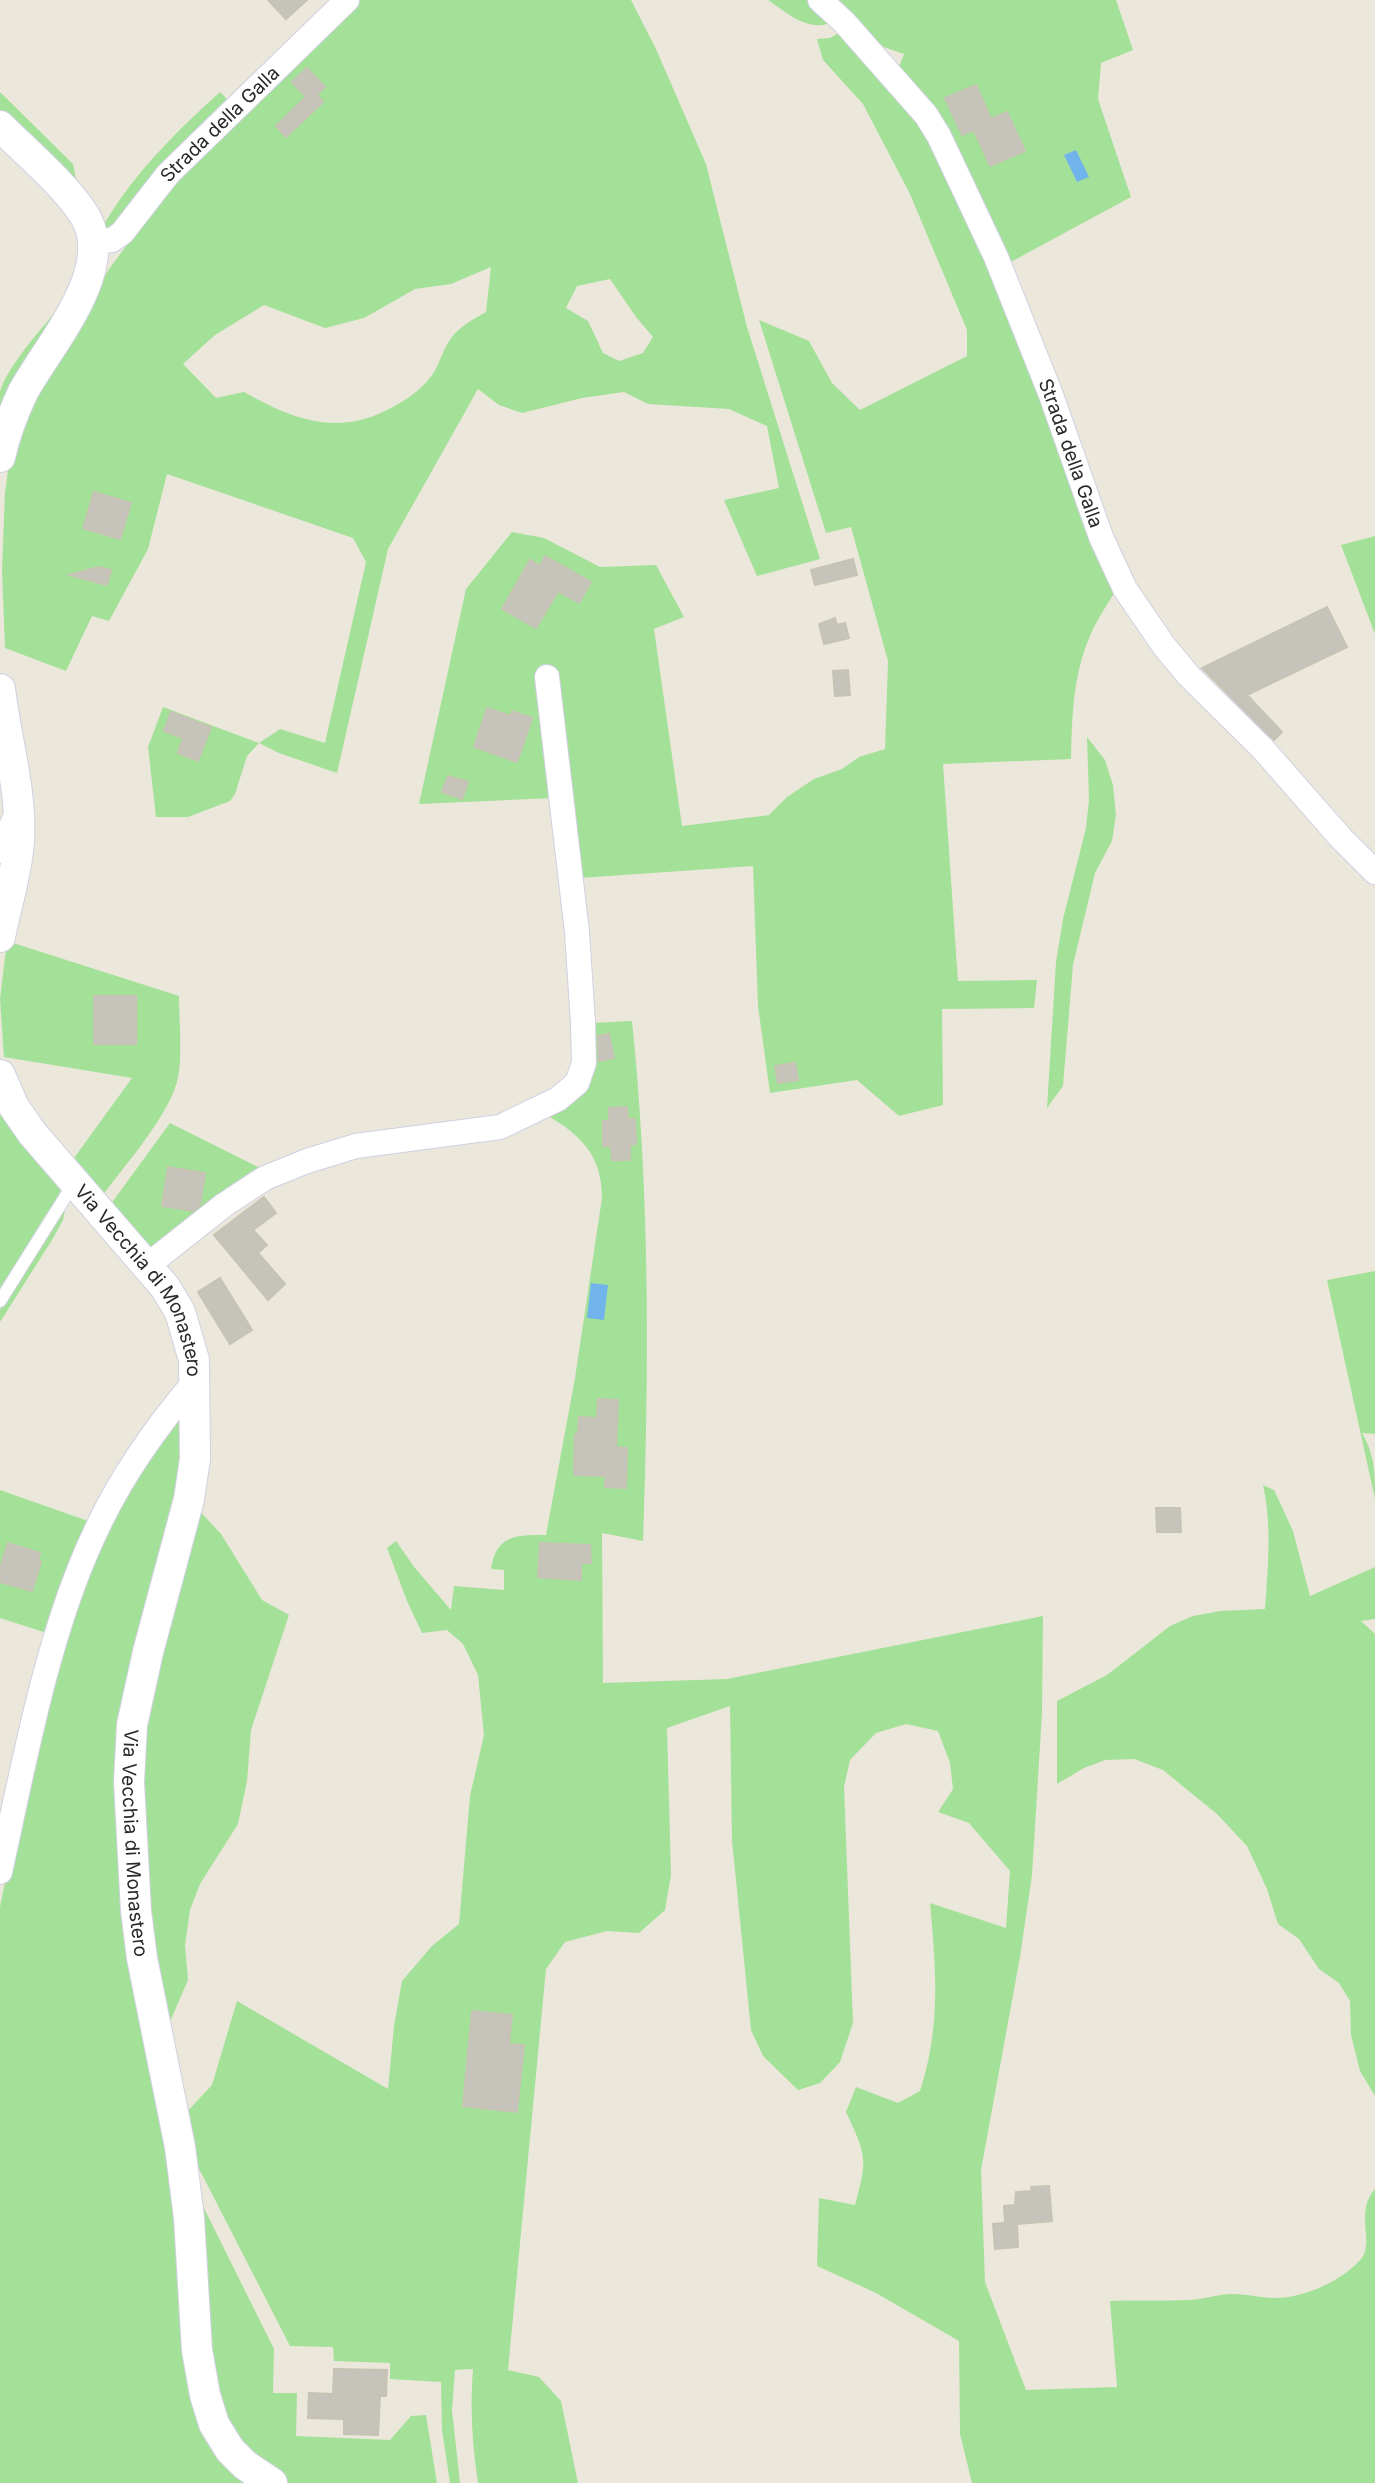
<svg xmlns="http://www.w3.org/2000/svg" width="1375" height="2483" font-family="Inter,sans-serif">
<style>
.green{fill:#a4e198;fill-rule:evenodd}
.water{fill:#70b4eb}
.building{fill:#c6c3bb;stroke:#c6c3b5;stroke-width:2}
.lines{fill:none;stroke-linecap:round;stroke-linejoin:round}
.service-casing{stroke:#d0d0e2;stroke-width:14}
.minor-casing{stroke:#d0d0e2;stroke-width:26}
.tertiary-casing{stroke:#d0d0e2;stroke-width:32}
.service{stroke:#fff;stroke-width:12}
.minor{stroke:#fff;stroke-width:24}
.tertiary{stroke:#fff;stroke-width:30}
.labels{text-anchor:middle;stroke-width:5;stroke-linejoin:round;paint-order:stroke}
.street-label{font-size:19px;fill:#292929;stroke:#fff}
</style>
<rect width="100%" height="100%" fill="#ebe7db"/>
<path class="green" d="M355 0H631L656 49 706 164 747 327 820 559 757 576 724 500 779 488 767 426 729 409 648 404 624 392 582 398 522 413 499 405 478 389 388 549 337 773 279 753 259 743 247 756 235 794 230 801 188 817H156L148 747 163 707 259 743 280 729 325 743 366 562 353 538 167 474 148 549 109 621 92 616 66 671 5 648 2 570 5 493 9 463 30 404 109 269 168 190ZM491 267 486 312C474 319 460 326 452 337 443 348 440 364 432 375 421 391 402 403 385 411 333 436 291 418 244 392L216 398 183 364 215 335 264 305 325 328 364 318 415 289 451 284ZM610 279 636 317 653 337 643 353 619 361 603 353 588 321 566 308 577 286Z
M768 0H812L835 21C809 34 789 14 768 0Z
M827 0H1116L1133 50 1101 63 1098 99 1131 197 1007 264 897 72 904 54 881 46Z
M844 30 917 114 989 257 1117 588C1108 604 1097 619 1090 636 1073 675 1072 717 1071 759L943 764 958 981 1037 980 1034 1008 942 1009 943 1105 899 1116 857 1080 770 1093 758 1006 753 866 580 878 552 665 539 667 554 798 419 804 466 589 512 532 544 538 600 567 656 565 684 617 654 629 682 826 769 815 787 797 814 779 842 769 859 757 885 749 888 661 851 527 826 533 759 320 809 341 832 383 860 410 967 356V330L910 194 863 104 823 60 817 39 830 38Z
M0 92 73 164 78 189 0 113Z
M220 92 231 103 108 234 103 226C134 173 175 133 220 92Z
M68 298 0 420C0 411 0 400 0 392 6 367 50 318 68 298Z
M1375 536V634L1341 545Z
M1087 737 1105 760 1113 785 1116 815 1112 841 1095 873 1073 965 1063 1086 1047 1108 1056 962 1063 919 1086 828 1089 800Z
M7 941 179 996C179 1022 183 1058 177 1082 166 1120 123 1167 100 1199L69 1165 132 1078 4 1057 0 999Z
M632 1021C650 1194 649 1368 643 1541L602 1533 603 1683 727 1679 1043 1616 1042 1713 1032 1875 1020 1957 981 2170 985 2282 1026 2390 1117 2387 1110 2301C1136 2300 1163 2301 1190 2300 1204 2299 1218 2294 1232 2294 1247 2294 1261 2298 1275 2298 1304 2298 1342 2281 1361 2259 1375 2241 1354 2213 1375 2189V2483H972L960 2434 959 2341 876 2293 817 2266 819 2198 855 2205C868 2158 866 2155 846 2112L856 2087 898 2103 920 2091C941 2026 936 1970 930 1903L1006 1928 1010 1871 969 1823 938 1812 953 1789 950 1763 938 1731 906 1724 876 1733 850 1760 844 1787 853 2023 840 2062 820 2083 798 2090 763 2056 751 2030 732 1841 730 1706 667 1728 671 1875 665 1910 639 1933 607 1931 565 1942 546 1969 508 2370 539 2377 561 2401 578 2483H478C472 2444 470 2408 473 2369L455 2370 452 2410 460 2483H450L442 2430 441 2382 390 2379V2363L334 2361 333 2347 290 2346 190 2151 183 2116 212 2085 237 2001 388 2089 394 2026 402 1981 432 1946 459 1924 470 1796 484 1735 478 1675 463 1644 447 1630 422 1633 407 1601 387 1548 396 1541 415 1568 451 1610 454 1586 504 1590V1570L491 1569C496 1534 517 1535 546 1535L575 1378 602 1198C602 1155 581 1135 545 1114L563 1105 592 1023Z
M0 1093 62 1190 0 1289Z
M170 1123 266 1171 149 1255 108 1208Z
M65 1209 63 1220 52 1240 0 1322V1310Z
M1375 1271V1434L1362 1433C1375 1456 1375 1472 1375 1499L1327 1280Z
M190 1398 189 1455 126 1718 170 2122 188 2341 256 2483H0V1907L11 1852 69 1624 127 1486Z
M1263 1485 1274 1490 1293 1531 1310 1596 1375 1567V1619L1361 1621 1375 1634V2096L1360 2071 1351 2035 1350 2001 1339 1983 1319 1969 1299 1939 1278 1924 1267 1889 1247 1846 1217 1814 1163 1770 1134 1759 1105 1760 1084 1768 1057 1784V1701L1107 1675 1170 1626 1193 1616 1220 1611 1265 1609C1268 1567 1272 1525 1263 1485Z
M0 1490 91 1522 50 1634 0 1618Z
M194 1505 221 1534 262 1600 289 1615 251 1730 247 1781 238 1824 200 1884 190 1910 185 1945 188 1980 165 2033 138 1798 153 1664Z
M194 2188 274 2349 273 2393H297L296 2436 390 2440 411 2416 426 2415 437 2483H288L266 2469 219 2416Z"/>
<path class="water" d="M1076 150 1089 177 1077 182 1064 155Z
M591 1283 608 1285 604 1320 587 1318Z"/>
<path class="building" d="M268 0H307L286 19Z
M307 68 325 87 317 95 323 102 286 137 276 126 306 97 292 82Z
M976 85 991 119 1007 112 1025 151 990 166 974 130 962 135 945 98Z
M94 492 131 503 120 539 83 528Z
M545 556 591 582 579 603 558 591 536 628 502 609 530 560 540 566Z
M853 559 857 575 815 585 811 570Z
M99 567 111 570 107 585 69 575Z
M1327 607 1347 647 1247 695 1282 732 1274 740 1202 668Z
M835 618 837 625 845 623 849 638 824 644 819 624Z
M848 670 850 695 835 696 833 671Z
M487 708 511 716 512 711 532 718 517 762 474 747Z
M171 712 211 727 198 761 178 753 183 738 164 731Z
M448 776 468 782 462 799 442 792Z
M94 996H136V1044H94Z
M609 1034 614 1058 599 1061 598 1036Z
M795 1063 798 1080 778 1083 775 1066Z
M627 1107 628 1119H635L636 1144 630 1145V1160H612L611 1146H603V1121H609V1108Z
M168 1167 205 1173 200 1205 193 1211 162 1206Z
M264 1197 276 1213 253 1230 267 1245 258 1253 285 1284 268 1300 214 1235Z
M220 1278 252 1330 230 1344 198 1292Z
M598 1399 618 1400 616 1447 627 1448 626 1488 605 1487 606 1476 574 1475 575 1434H578L579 1417 597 1418Z
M1156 1508H1180L1181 1532H1157Z
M8 1543 40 1553 38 1561 41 1562 32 1591 0 1582V1568Z
M540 1543 590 1545 591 1563H581V1580L538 1577Z
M472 2011 512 2015 509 2044 524 2045 517 2112 463 2106Z
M1049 2186 1052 2221 1017 2224 1018 2247 995 2249 993 2224 1005 2223 1004 2206 1015 2205 1016 2192 1032 2191 1031 2187Z
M334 2369 387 2370 386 2396H380L378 2435 344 2434V2419L308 2418 309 2393 333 2394Z"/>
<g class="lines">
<g class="service-casing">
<path id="service" d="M0 1301 74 1183"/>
</g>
<g class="minor-casing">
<g id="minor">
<path id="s1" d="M820 0 844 22 926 115 939 136 996 257 1051 395 1101 537 1125 589 1164 646 1189 676 1262 748 1341 838 1375 872"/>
<path id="s2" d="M94 242 112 240 122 233 168 174 347 0"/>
<path d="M0 851 17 813"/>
<path d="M148 1265 224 1205 265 1178 307 1161 356 1146 500 1127 558 1099 577 1083 584 1063 583 1023 577 932 547 677"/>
<path d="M0 1872C24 1764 47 1635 94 1535 120 1477 155 1428 196 1380"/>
</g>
</g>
<g class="tertiary-casing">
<g id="tertiary">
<path d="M0 126C24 150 73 192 87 220 114 273 48 346 23 392 13 413 5 435 0 457"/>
<path d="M0 689C6 739 22 791 19 841 17 873 6 906 0 937"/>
<path id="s3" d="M0 1075 14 1107 32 1133 165 1287 180 1312 194 1360 195 1459 189 1499 148 1652 132 1725 129 1782 136 1911 142 1958 180 2147 189 2218 197 2350 205 2395 214 2424 230 2450 245 2465 272 2483"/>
</g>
</g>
<use href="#service" class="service"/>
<use href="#minor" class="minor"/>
<use href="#tertiary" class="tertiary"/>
</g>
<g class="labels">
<g class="street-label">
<text dy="7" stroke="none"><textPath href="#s2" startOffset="177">Strada della Galla</textPath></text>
<text dy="7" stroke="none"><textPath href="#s1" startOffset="525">Strada della Galla</textPath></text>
<text dy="7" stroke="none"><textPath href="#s3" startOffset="252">Via Vecchia di Monastero</textPath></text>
<text dy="7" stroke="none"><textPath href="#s3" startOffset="840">Via Vecchia di Monastero</textPath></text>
</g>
</g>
</svg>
